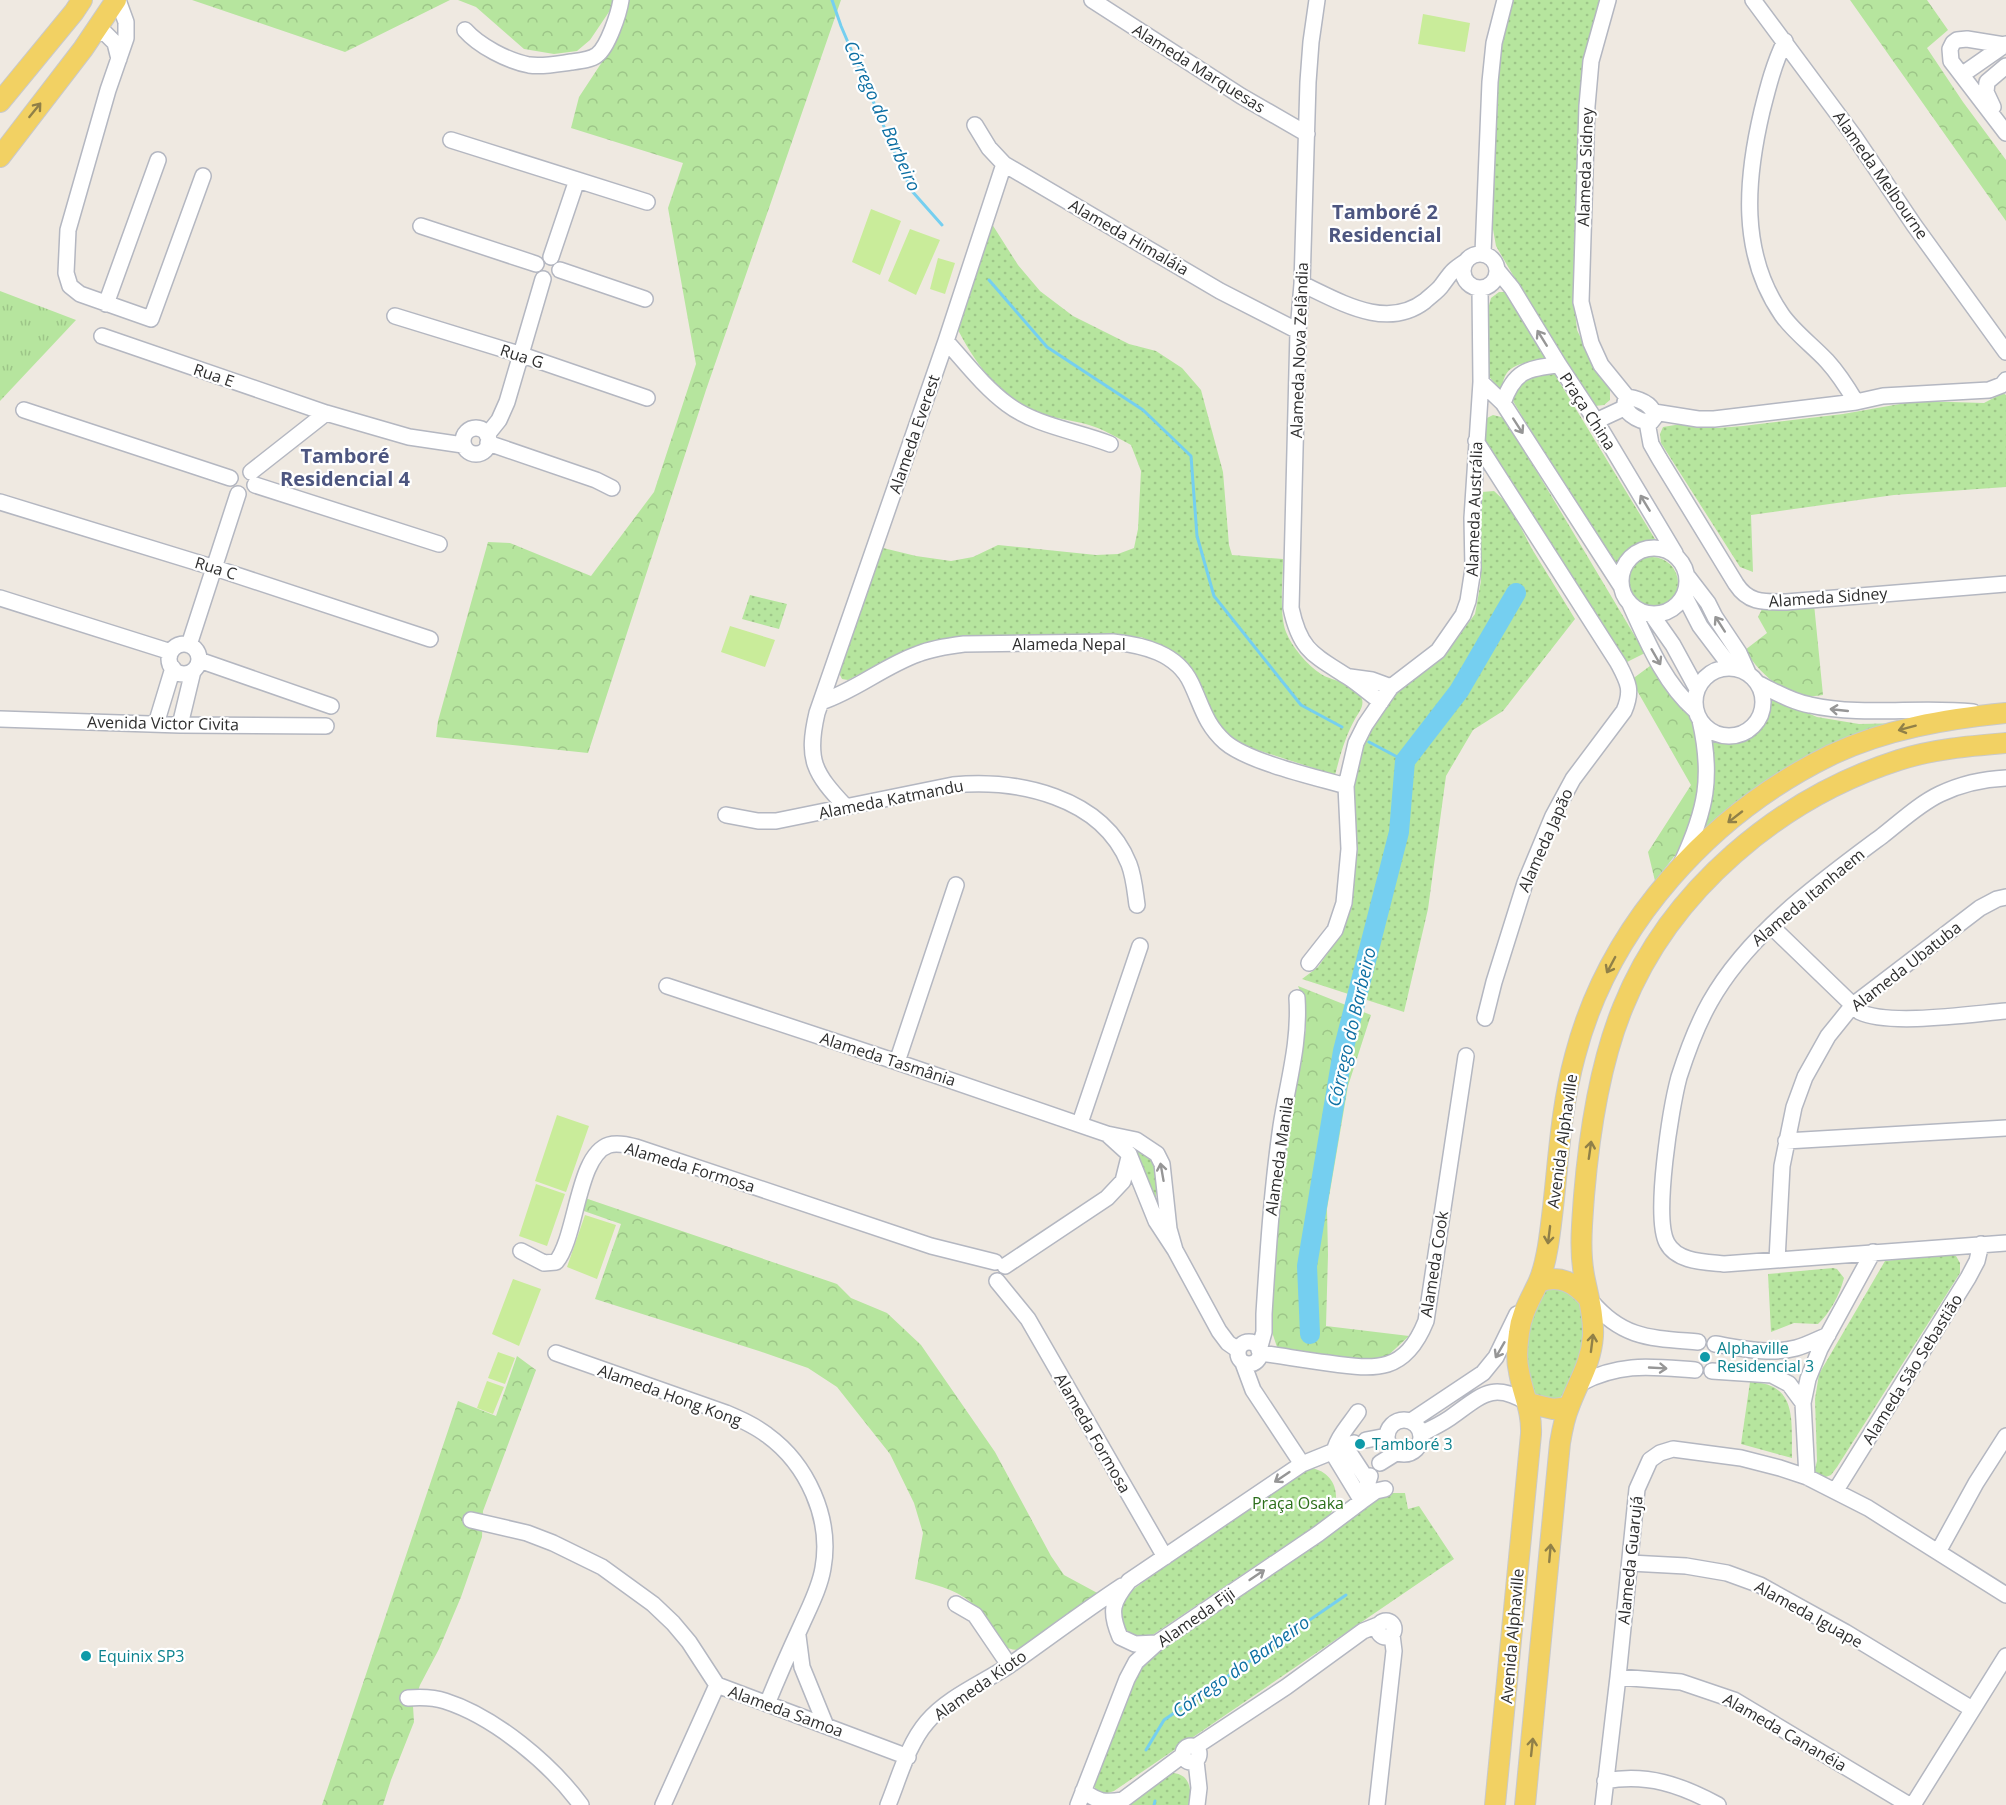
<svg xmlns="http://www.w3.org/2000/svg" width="2006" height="1805" font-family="'Open Sans',sans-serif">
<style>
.grass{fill:url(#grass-tufts)}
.forest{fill:url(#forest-crowns)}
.park{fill:url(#park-dots)}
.pitch{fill:#c9ec9a}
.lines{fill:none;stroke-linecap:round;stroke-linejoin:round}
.stream{stroke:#75cff0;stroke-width:3}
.river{stroke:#75cff0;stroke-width:20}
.minor-casing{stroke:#b4b7c1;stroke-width:18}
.major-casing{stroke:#c9c9c9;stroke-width:22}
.minor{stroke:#fff;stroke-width:15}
.major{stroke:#f2d163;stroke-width:20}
.oneway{stroke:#908048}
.oneway2{stroke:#969696}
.culture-dot{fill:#0f9aa8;stroke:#fff;stroke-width:2}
.labels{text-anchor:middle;stroke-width:4.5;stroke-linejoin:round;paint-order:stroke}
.street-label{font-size:16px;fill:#2e2e2e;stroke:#fff}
.culture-label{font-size:16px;fill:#0d838f;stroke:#fff;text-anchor:start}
.park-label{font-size:16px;fill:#2c6e1b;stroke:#fff}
.water-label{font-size:18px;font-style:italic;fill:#0d6fa3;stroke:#fff}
.quarter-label{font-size:20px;font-weight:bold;fill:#4d5680;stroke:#fff}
</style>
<defs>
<pattern id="grass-tufts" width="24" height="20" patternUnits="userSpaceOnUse" patternTransform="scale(1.5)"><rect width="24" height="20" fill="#b6e59e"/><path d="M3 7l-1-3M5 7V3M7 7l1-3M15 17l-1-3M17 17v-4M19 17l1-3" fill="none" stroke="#9dc588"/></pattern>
<pattern id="forest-crowns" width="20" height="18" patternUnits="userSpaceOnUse" patternTransform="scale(1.5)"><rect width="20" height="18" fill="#b6e59e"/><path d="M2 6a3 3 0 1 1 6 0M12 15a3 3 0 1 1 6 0" fill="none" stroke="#9dc588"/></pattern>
<pattern id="park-dots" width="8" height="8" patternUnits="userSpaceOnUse" patternTransform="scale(1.5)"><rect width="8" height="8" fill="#b6e59e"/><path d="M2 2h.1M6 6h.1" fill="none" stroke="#9dc588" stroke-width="1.8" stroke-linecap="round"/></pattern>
</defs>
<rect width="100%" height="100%" fill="#efe9e1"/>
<path class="grass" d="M0 291 76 320 0 401Z"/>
<path class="forest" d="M192 0H450L345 52Z
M458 0H613V6L590 40 577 51 554 54 524 49 476 7Z
M628 0H841L706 390 588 753 436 737 438 721 488 542 510 543 591 576 654 492 696 364 668 208 683 163 571 128 579 97 602 62 626 13Z
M1850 0H1927L1948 30 1927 48 1963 102 2006 160V221Z
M1814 604 1823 695C1790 702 1761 676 1745 650L1767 633 1758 617 1763 607Z
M1654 663 1678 701 1692 718 1700 746 1703 772 1694 821 1684 844 1655 881 1648 852 1691 785 1631 680Z
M1298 986 1371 1015 1348 1086 1327 1209 1328 1255 1326 1326 1409 1336 1380 1363 1277 1347 1272 1332V1273L1278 1179 1306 1029 1304 1001Z
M585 1198 837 1284 851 1298 887 1313 921 1345 995 1452 1051 1556 1064 1575 1101 1595 1019 1650C989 1649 993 1623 975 1606 959 1590 936 1585 915 1579L923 1533 914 1503 890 1454 837 1387 808 1368 759 1351 595 1299 621 1224 581 1210Z
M517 1356 536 1370 483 1511 482 1537 461 1597 439 1649 420 1685 413 1706 414 1722 391 1780 383 1805H322L458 1401 496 1416Z"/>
<path class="park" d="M1510 0H1603L1574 301 1577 330 1588 353 1610 386V400L1604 405 1595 406 1589 401 1546 332 1496 246 1491 218C1494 146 1493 71 1510 0Z
M990 221 1018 265 1040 291 1073 316 1129 344 1156 351 1182 368 1201 390 1223 472 1229 545 1232 555 1283 559C1283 580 1279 614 1286 632 1292 647 1307 665 1321 674 1333 682 1358 682 1362 699 1364 707 1359 712 1355 719 1345 737 1340 756 1335 775L1245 746 1231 740 1220 730 1166 648 1141 637 1072 636 918 646 906 650 848 680 842 679 839 673 879 547 916 556 951 561 973 557 998 545 1096 555 1118 554 1134 548 1138 529 1141 471 1131 445C1118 438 1103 429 1089 425 1073 420 1057 419 1040 414 1001 400 974 362 956 326Z
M1499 292H1507L1550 360C1537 360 1512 362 1505 376 1503 380 1502 387 1501 391L1485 372 1487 313 1491 298Z
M1554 373 1658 544C1637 539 1623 551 1613 569L1513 401C1512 377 1536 374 1554 373Z
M2003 393 2006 395V487L1894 495 1751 515 1753 572 1740 567 1661 443 1660 434 1663 427 1681 424 1692 427 1718 428 1743 426 1843 414 1917 401 1984 403Z
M1493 415 1505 418 1645 653 1623 664 1482 437 1485 419Z
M1494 491 1509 505 1532 549 1575 619 1503 711 1473 730 1446 776 1428 909 1404 1012 1302 979 1318 967 1334 944 1348 917 1353 882 1355 853 1353 791 1359 752 1370 730 1393 696 1452 645 1475 614 1481 581 1478 503 1482 492Z
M1626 583a26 26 0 1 1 52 0a26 26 0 1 1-52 0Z
M750 595 787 604 779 629 742 619Z
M1768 696 1817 717 1859 724 1905 723 1842 740 1780 771 1736 804 1691 851 1711 743 1749 737 1768 715Z
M1139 1150 1151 1156 1156 1166V1200L1150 1190 1136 1151Z
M1948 1254 1956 1256 1960 1263V1273L1837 1467 1831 1475 1823 1478 1814 1473 1817 1461 1815 1399 1819 1374 1885 1261Z
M1833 1268 1837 1269 1844 1278C1840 1294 1830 1313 1818 1324L1794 1323 1771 1332 1768 1274Z
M1558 1284C1564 1289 1575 1296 1579 1303 1590 1329 1581 1356 1570 1380 1567 1386 1565 1395 1558 1399 1551 1401 1542 1398 1535 1396L1526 1377 1524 1337 1542 1290Z
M1750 1382C1799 1383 1791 1423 1792 1458L1741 1444Z
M1311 1468C1336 1472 1344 1500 1327 1518L1148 1638 1143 1640 1125 1631 1122 1623 1119 1600 1292 1472Z
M1389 1493H1405L1408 1509 1419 1506 1454 1559 1114 1791 1105 1794 1095 1791 1094 1780 1128 1688 1143 1660 1379 1495Z
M1169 1773C1190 1772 1191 1788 1191 1805H1120Z"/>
<path class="pitch" d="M1423 14 1470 23 1465 52 1418 44Z
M871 209 901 221 880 275 852 262Z
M910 229 940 240 916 295 888 281Z
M938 258 955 263 945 294 930 289Z
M730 626 775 640 765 667 721 652Z
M557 1115 589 1126 566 1192 535 1181Z
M536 1184 565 1194 547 1246 519 1236Z
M585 1215 616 1225 597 1279 567 1267Z
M513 1279 541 1289 519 1346 492 1334Z
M498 1352 515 1358 505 1384 488 1378Z
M487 1381 504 1387 493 1414 477 1408Z"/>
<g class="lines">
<path class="stream" d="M832 0 841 26 911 190 942 225
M989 280 1047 347 1143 410 1191 456 1197 536 1214 596 1301 705 1342 727
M1369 742 1405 761
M1146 1750 1164 1720 1346 1595
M1154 1805 1155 1801"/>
<path class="river" d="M1310 1334 1307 1266 1343 1051 1399 832 1405 761 1459 691 1516 593"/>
<g class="minor-casing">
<path id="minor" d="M118 0 126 22V38L108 90 68 230 66 273 70 286 80 294 151 319 203 176
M1092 0 1241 96 1307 134
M1317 0 1311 42 1308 82 1302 284 1298 331 1291 608C1300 651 1314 655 1348 677 1359 684 1370 694 1381 702
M1608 0 1591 61 1587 106 1581 302 1591 343 1601 365 1627 397
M1753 0 1854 136 1914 225 2006 352
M465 30C479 46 508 61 529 65 543 67 557 64 571 62 579 61 591 60 597 55 608 47 619 13 621 0
M95 32 106 34 115 43 119 59
M1785 41C1774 63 1768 87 1762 111 1746 179 1739 253 1782 315 1794 332 1812 345 1827 361 1838 373 1847 387 1856 402
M2004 45 1967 39 1957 40 1953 43 1950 49 1951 61 2006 133
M1963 74 2006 44
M1993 107 1986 92 1987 82 2006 66
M975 125 989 148 1004 164 1220 291 1298 331
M451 140 647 202
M421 226 536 264
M1483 253 1490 82 1494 43 1505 0
M1463 271a17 17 0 1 1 34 0a17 17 0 1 1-34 0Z
M551 257 577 180
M560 270 645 299
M1498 271 1512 288 1559 365 1596 421 1675 553
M1302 284C1339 301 1386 331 1425 301 1430 296 1438 291 1442 285 1452 272 1450 272 1465 262
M106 304 158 160
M395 316 522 355 647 398
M102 336 326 413
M946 341C965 362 984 387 1007 404 1036 426 1077 431 1110 444
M1481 382 1503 403 1621 586
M1627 397C1639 399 1653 404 1655 417L1651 422C1639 422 1618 411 1627 397Z
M1503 403C1514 371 1527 368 1559 365
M24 410 230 478
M1654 412 1698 419H1714L1856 402 1883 396 1989 390 2002 385 2006 380
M1596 421 1624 408
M1647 422 1651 444 1659 458 1736 584C1749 604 1765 602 1786 602L2006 584
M463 441a13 13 0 1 1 26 0a13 13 0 1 1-26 0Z
M487 435 499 420 507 402 543 279
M1476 441 1618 663C1628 682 1633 690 1624 711L1573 779 1553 816 1525 883 1494 982 1485 1018
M488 443 596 480 612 488
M251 472 326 413 409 437 463 445
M255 485 439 544
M0 502 215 568 430 639
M1621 581a33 33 0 1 1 66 0a33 33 0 1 1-66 0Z
M1688 577 1708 603 1715 617 1739 653 1748 673
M1684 595 1700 626 1731 667
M0 598 171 652
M1630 604C1647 641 1664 683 1695 710
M1652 615 1673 645 1697 689
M169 659a15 15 0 1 1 30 0a15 15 0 1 1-30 0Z
M189 645 238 494
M199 660 331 706
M1695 702a34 34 0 1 1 68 0a34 34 0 1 1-68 0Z
M1350 677 1372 680 1391 687
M1759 684C1776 692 1792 702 1810 705 1864 717 1918 706 1973 712
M821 702C855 691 884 666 918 654 933 648 948 646 964 644L1113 642C1143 645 1177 653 1191 683 1202 706 1205 724 1225 742 1248 762 1315 777 1346 786
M0 719 180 725 326 726
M156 724 173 668
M180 725 193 671
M2006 778C1984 779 1961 784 1940 794 1919 804 1900 822 1882 836 1820 882 1748 934 1710 1002 1697 1025 1687 1052 1679 1077 1671 1107 1653 1217 1667 1243 1677 1262 1705 1262 1724 1264L2006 1243
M846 807C814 773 806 760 817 713L946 341 1004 164
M726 815 758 821H776L953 785C1017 779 1102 796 1129 864 1134 877 1135 891 1137 905
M1682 862C1706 810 1713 777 1700 720
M1771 926 1860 1012C1889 1026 1971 1014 2006 1011
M1309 963 1335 930 1344 903 1349 849 1346 786 1356 743 1365 725 1391 687 1438 651 1463 615 1468 601 1473 569 1472 518 1481 382 1480 289
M667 986 897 1062 1107 1134 1136 1140 1157 1154 1162 1164 1169 1229 1175 1250
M897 1062 956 885
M1080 1123 1140 946
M1107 1134 1129 1154 1156 1221 1175 1250 1219 1331 1228 1343 1238 1350
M1786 1141 2006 1128
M521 1251 544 1263 556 1262C577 1237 577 1155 609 1145 619 1142 632 1146 642 1149L931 1246 995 1262
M1777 1260 1782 1166 1794 1107 1805 1077 1828 1036 1853 1005 1980 908 1997 899 2006 897
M1005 1266 1107 1198 1123 1181 1129 1157
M997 1281 1028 1319 1165 1557
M1591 1301C1623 1339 1651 1338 1698 1342
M1238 1353a11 11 0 1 1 22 0a11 11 0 1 1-22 0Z
M1715 1344C1741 1348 1770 1355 1796 1348 1807 1345 1818 1339 1828 1335
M1259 1350 1264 1332V1314C1268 1251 1272 1188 1281 1126 1288 1081 1300 1043 1297 998
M556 1353 726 1413C740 1419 754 1425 767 1435 807 1464 832 1518 823 1568 820 1587 810 1606 802 1624 790 1650 778 1677 767 1704
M1260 1353C1282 1356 1305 1360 1328 1363 1377 1370 1405 1373 1426 1321L1466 1056
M1243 1363 1253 1390 1302 1464
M1712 1371 1772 1375 1789 1384 1803 1403
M1581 1383C1622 1362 1652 1367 1695 1370
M1358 1412C1350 1424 1334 1441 1334 1455L1362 1501 1376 1491 1385 1489
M1387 1437a17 17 0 1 1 34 0a17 17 0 1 1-34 0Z
M1411 1421 1483 1373 1496 1357 1517 1314
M1421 1434C1432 1428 1444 1423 1454 1415 1483 1394 1494 1382 1528 1403
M1366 1440 1387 1436
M1345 1446 1368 1481
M1380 1463 1396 1453
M1807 1477 1803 1403 1808 1379 1820 1349 1873 1252
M1836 1490 1968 1278 1977 1261 1981 1244
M471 1520 527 1533 553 1543 602 1567 653 1604 673 1623 689 1642 717 1685 908 1757
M1938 1552 1976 1483 2006 1436
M1630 1563 1686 1566 1727 1573 1760 1585 1845 1632 1972 1709
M956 1604 975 1615 1009 1665
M1378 1629a8 8 0 1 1 16 0a8 8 0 1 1-16 0Z
M798 1636 802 1667 826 1726
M1157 1643 1135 1644 1120 1637C1109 1611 1112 1602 1129 1581L1302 1464 1354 1443
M1618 1677 1681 1682 1734 1700 1909 1805
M408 1698C421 1697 433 1697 445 1701 495 1717 551 1764 581 1805
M1183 1754a8 8 0 1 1 16 0a8 8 0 1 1-16 0Z
M1195 1747 1286 1687 1363 1631 1378 1625
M1196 1761 1199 1788 1197 1805
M1605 1781C1647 1773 1681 1785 1718 1805
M1083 1791C1099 1802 1104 1803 1123 1800
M663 1805 717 1685
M888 1805C899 1778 908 1744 927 1722 948 1697 983 1683 1010 1665 1047 1639 1084 1611 1122 1586
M1078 1805 1127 1679 1136 1662 1157 1643 1318 1534 1362 1501 1370 1476
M1116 1805 1183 1755
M1377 1805 1394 1651 1392 1635
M1603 1805 1618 1677 1637 1489 1650 1460 1660 1453 1673 1449 1741 1458 1780 1468 1807 1477 1868 1508 2006 1595
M1913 1805 2006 1656"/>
</g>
<g class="major-casing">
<path id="major" d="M0 102 74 12 82 0
M0 157 83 49 116 0
M1539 1282C1560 1274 1575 1283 1589 1299
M1528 1403 1553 1409 1569 1407
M1495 1805 1531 1434C1532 1410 1523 1395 1519 1372 1516 1360 1517 1346 1519 1333 1521 1314 1530 1300 1538 1283 1543 1272 1546 1258 1548 1246 1558 1183 1558 1118 1575 1056 1609 925 1710 814 1831 755 1886 729 1946 719 2006 713
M1525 1805 1560 1443C1562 1431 1564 1419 1569 1407 1578 1382 1591 1364 1593 1336 1594 1317 1589 1299 1585 1280 1579 1253 1582 1224 1584 1196 1589 1136 1600 1063 1623 1007 1670 890 1780 798 1899 760 1933 749 1970 746 2006 743"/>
</g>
<use href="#minor" class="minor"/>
<use href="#major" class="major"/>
</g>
<defs><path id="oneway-shaft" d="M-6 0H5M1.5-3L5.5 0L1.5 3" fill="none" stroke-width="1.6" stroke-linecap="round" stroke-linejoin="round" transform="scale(1.5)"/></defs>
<g class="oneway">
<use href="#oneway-shaft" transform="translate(35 110) rotate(-51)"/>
<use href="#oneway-shaft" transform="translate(1907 728) rotate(165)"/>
<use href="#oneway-shaft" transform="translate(1735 817) rotate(142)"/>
<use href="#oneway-shaft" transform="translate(1611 965) rotate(118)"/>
<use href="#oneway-shaft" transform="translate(1590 1150) rotate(-82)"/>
<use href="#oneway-shaft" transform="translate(1549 1235) rotate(97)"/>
<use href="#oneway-shaft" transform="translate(1592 1343) rotate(-83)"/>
<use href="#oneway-shaft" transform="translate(1550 1553) rotate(-85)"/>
<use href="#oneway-shaft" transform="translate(1532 1747) rotate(-84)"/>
</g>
<g class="oneway2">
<use href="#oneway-shaft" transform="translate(1542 338) rotate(-122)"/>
<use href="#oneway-shaft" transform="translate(1518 426) rotate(57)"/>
<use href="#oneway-shaft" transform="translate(1645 503) rotate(-121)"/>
<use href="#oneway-shaft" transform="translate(1720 624) rotate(-123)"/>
<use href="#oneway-shaft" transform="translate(1656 657) rotate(60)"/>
<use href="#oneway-shaft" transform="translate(1839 710) rotate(-174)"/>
<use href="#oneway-shaft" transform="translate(1162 1172) rotate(-100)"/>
<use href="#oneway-shaft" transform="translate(1500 1350) rotate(120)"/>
<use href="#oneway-shaft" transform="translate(1658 1368) rotate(3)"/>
<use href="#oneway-shaft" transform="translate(1282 1477) rotate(146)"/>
<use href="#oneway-shaft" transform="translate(1257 1575) rotate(-34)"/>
</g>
<g class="culture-dot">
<circle cx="1705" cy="1357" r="6"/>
<circle cx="1360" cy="1444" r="6"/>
<circle cx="86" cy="1656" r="6"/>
</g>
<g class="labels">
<g class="street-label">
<text transform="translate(1199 68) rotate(32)" y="6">Alameda Marquesas</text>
<text transform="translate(1585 167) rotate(-88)" y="6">Alameda Sidney</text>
<text transform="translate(1881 175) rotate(55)" y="6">Alameda Melbourne</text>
<text transform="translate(1129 237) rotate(30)" y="6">Alameda Himaláia</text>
<text transform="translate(1299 350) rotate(-88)" y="6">Alameda Nova Zelândia</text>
<text transform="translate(522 356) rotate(18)" y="6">Rua G</text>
<text transform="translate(214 375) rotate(19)" y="6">Rua E</text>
<text transform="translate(1588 411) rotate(57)" y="6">Praça China</text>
<text transform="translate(914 434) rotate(-71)" y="6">Alameda Everest</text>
<text transform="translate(1474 509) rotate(-88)" y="6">Alameda Austrália</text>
<text transform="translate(216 568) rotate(17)" y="6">Rua C</text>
<text transform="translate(1828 597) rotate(-4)" y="6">Alameda Sidney</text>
<text x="1069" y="650">Alameda Nepal</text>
<text transform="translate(163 723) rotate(1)" y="6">Avenida Victor Civita</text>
<text transform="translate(891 799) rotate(-11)" y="6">Alameda Katmandu</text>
<text transform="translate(1545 840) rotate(-66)" y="6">Alameda Japão</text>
<text transform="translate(1808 897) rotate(-40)" y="6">Alameda Itanhaem</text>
<text transform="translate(1906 966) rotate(-38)" y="6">Alameda Ubatuba</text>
<text transform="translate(888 1059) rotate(18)" y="6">Alameda Tasmânia</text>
<text transform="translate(1562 1141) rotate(-82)" y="6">Avenida Alphaville</text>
<text transform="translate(1279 1156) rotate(-82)" y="6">Alameda Manila</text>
<text transform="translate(690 1167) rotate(17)" y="6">Alameda Formosa</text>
<text transform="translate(1434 1264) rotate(-81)" y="6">Alameda Cook</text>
<text transform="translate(1912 1369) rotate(-58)" y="6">Alameda São Sebastião</text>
<text transform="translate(670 1395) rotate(20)" y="6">Alameda Hong Kong</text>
<text transform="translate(1093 1433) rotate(60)" y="6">Alameda Formosa</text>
<text transform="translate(1630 1560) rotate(-84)" y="6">Alameda Guarujá</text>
<text transform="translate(1809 1614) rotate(29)" y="6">Alameda Iguape</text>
<text transform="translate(1196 1617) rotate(-35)" y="6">Alameda Fiji</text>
<text transform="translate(1512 1636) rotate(-85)" y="6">Avenida Alphaville</text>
<text transform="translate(980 1685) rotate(-35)" y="6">Alameda Kioto</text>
<text transform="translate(786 1711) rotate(20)" y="6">Alameda Samoa</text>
<text transform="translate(1785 1732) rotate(30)" y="6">Alameda Cananéia</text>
</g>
<g class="culture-label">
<text x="1717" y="1354">Alphaville<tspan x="1717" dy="18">Residencial 3</tspan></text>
<text x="1372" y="1450">Tamboré 3</text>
<text x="98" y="1662">Equinix SP3</text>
</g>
<g class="park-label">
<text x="1298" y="1509">Praça Osaka</text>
</g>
<g class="water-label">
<text transform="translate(882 116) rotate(66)" y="6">Córrego do Barbeiro</text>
<text transform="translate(1352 1027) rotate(-77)" y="6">Córrego do Barbeiro</text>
<text transform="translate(1241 1667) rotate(-35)" y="6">Córrego do Barbeiro</text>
</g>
<g class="quarter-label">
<text x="1385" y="219">Tamboré 2<tspan x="1385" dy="23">Residencial</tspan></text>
<text x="345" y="463">Tamboré<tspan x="345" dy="23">Residencial 4</tspan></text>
</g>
</g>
</svg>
